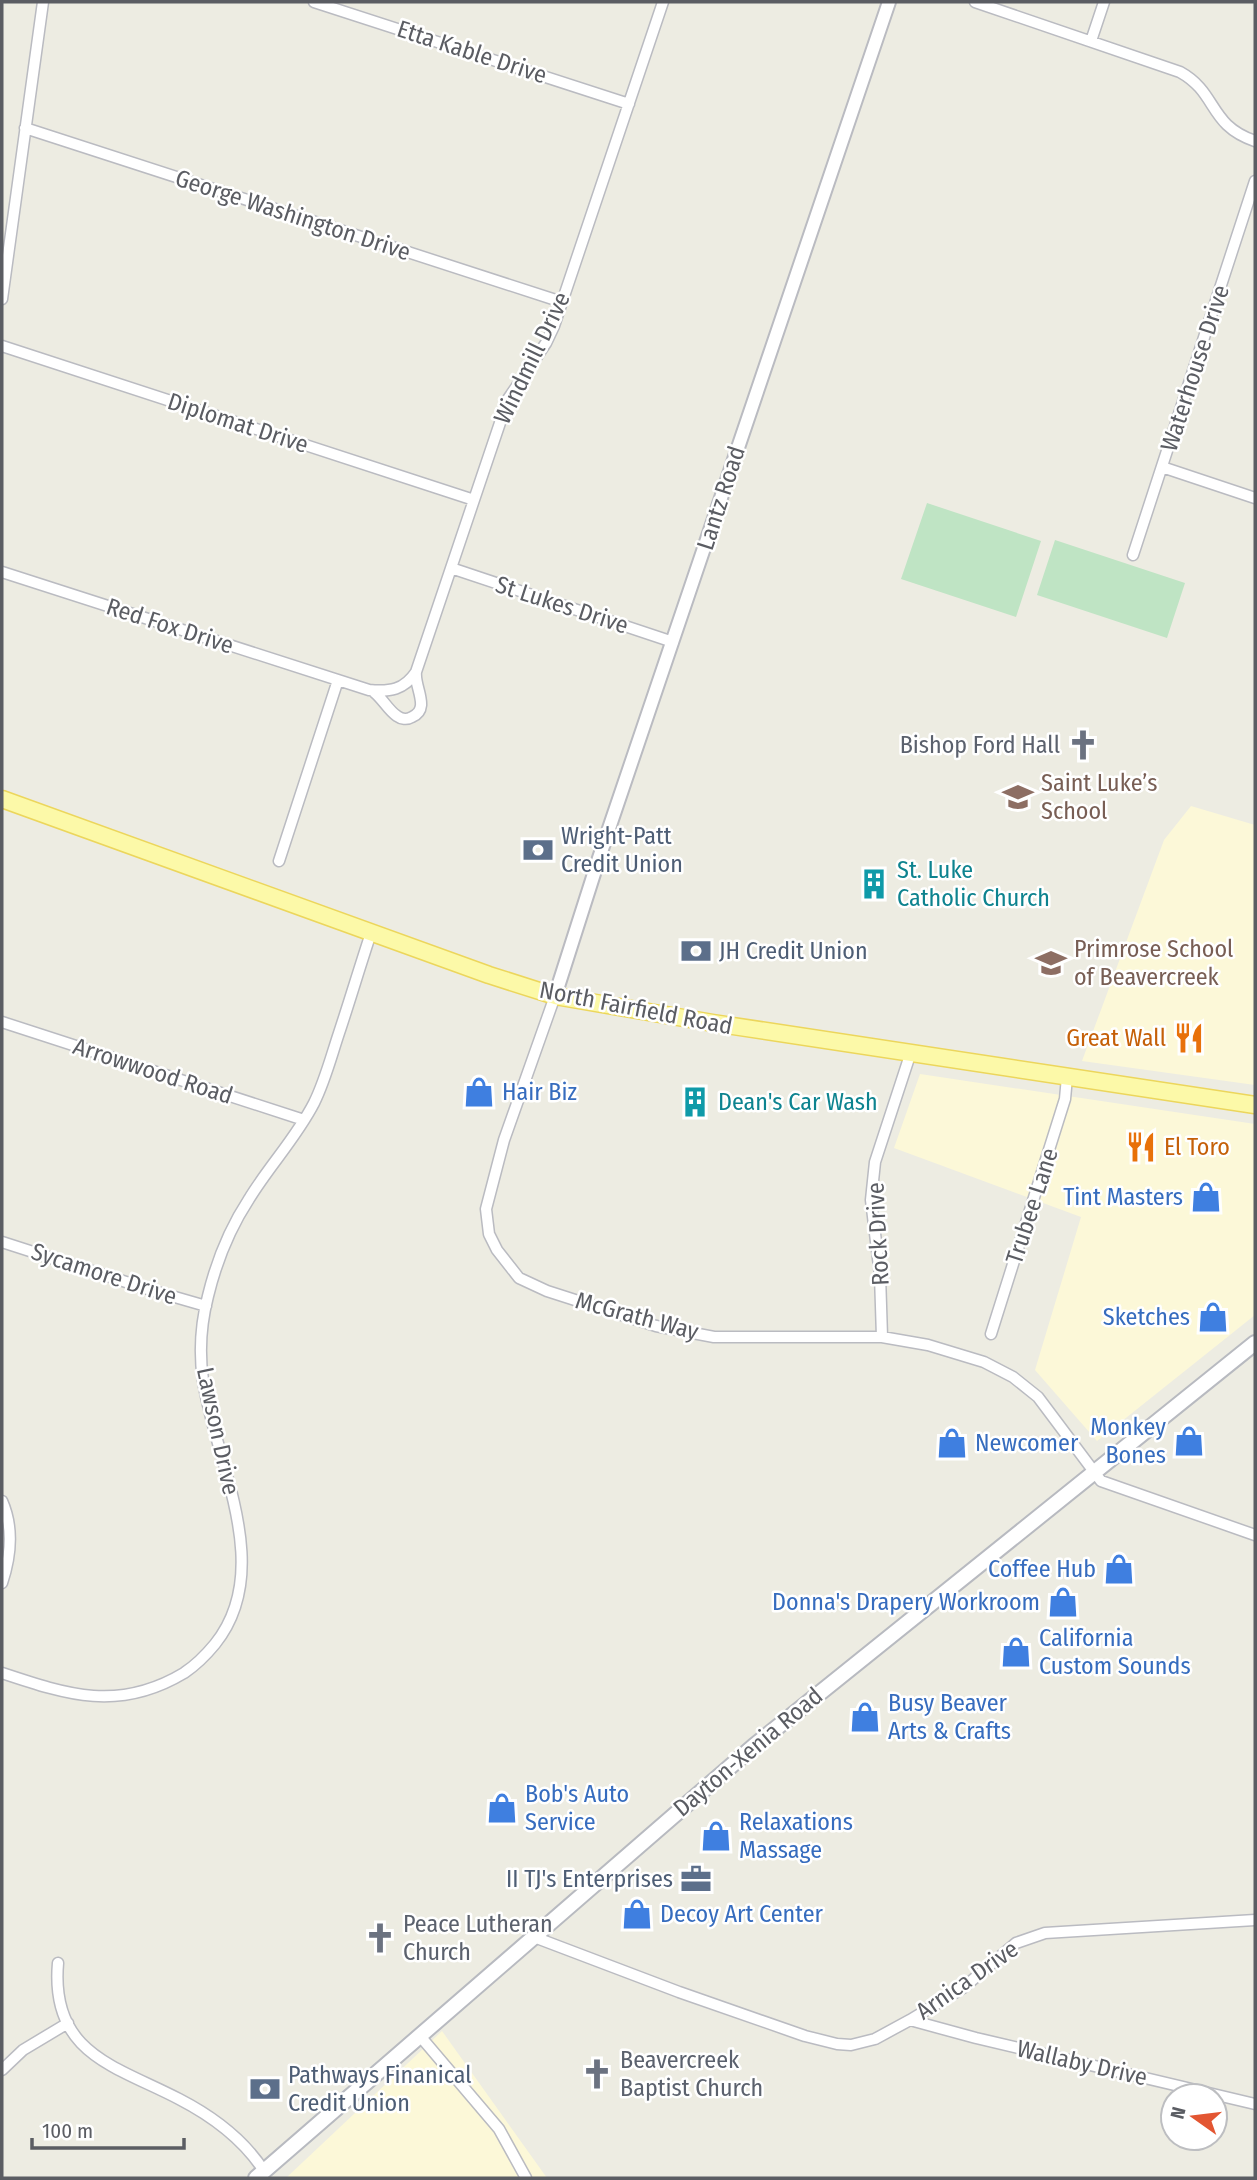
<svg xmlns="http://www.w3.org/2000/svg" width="1257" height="2180" font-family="'Fira Sans Condensed',sans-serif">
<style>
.commercial{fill:#fcf8d8}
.green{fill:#bfe4c4}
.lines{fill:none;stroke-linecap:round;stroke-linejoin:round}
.minor-casing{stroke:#babbc1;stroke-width:13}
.tertiary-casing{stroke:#babbc1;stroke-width:16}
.secondary-casing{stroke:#b8bac0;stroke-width:18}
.primary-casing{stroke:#ecd65c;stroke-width:19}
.minor{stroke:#fff;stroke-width:10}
.tertiary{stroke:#fff;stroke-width:12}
.secondary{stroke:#fff;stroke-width:14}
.primary{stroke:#fcf9a8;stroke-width:16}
.labels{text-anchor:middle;stroke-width:5;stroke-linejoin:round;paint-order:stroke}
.street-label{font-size:24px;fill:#5b5d63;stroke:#fff}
.worship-label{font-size:24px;fill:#5b616d;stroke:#fff;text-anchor:start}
.education-label{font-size:24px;fill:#785e54;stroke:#fff;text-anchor:start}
.service-label{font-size:24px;fill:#4e5e75;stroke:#fff;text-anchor:start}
.culture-label{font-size:24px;fill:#0d838f;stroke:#fff;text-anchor:start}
.food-label{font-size:24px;fill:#c56008;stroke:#fff;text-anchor:end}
.shop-label{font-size:24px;fill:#366cbe;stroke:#fff;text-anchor:start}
</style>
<rect width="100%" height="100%" fill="#edece2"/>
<path class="commercial" d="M1191 806 1255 825V1085L1082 1061 1164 840Z
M920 1074 1255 1124V1315L1097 1441 1035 1370 1081 1217 894 1148Z
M442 2031 547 2178H286Z"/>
<path class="green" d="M927 503 1041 541 1016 617 901 579Z
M1055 540 1185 583 1167 638 1037 595Z"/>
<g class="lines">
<g class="minor-casing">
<path id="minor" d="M314 2 629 104
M975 2 1180 72C1218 93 1208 125 1255 141
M1091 41 1104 2
M25 128 562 302
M2 299 43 2
M2 346 474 500
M1162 467 1255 498
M1133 555 1255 181
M451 568 673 642
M2 572 369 690C390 692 404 690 416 672L508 399 546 343 554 326 663 2
M374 692C383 699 388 710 397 716 401 719 407 720 412 717 431 709 414 687 416 672
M279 861 338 680
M555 996 504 1140 486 1209 489 1234 497 1250 519 1278 547 1291 656 1326 714 1337H882L928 1345 984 1362 1013 1377 1038 1397 1101 1481 1255 1535
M2 1022 304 1120
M2 1242 154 1291 206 1306
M991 1334 1065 1099 1067 1077
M882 1337 880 1275 871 1200 875 1162 911 1052
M2 1501C14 1528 11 1556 2 1583
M2 1673C68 1695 119 1712 184 1673 196 1665 206 1655 215 1644 276 1568 215 1462 203 1380 199 1352 201 1323 208 1296 216 1263 230 1228 249 1199 269 1166 296 1138 314 1103 325 1081 331 1057 339 1033 350 1000 360 966 371 933
M534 1937 679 1992 805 2036 837 2044 851 2045 875 2039 910 2020 963 1988 1016 1943 1045 1933 1255 1920
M58 1963C50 2054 116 2066 179 2099 212 2116 244 2140 264 2171
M910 2020 976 2038 1255 2104
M420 2036 499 2129 526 2178
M2 2070 23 2050 68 2023"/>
</g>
<g class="tertiary-casing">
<path id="tertiary" d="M555 996 599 858 889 2"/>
</g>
<g class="secondary-casing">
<path id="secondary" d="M256 2178 754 1746 1255 1343"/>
</g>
<g class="primary-casing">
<path id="primary" d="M2 799 489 975 555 996 713 1023 1255 1105"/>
</g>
<use href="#minor" class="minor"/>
<use href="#tertiary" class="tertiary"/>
<use href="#secondary" class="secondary"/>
<use href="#primary" class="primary"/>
</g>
<defs>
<g id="church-bare" transform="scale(2.415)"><path d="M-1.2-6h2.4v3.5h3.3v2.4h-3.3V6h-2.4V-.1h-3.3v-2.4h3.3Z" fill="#6b7280" stroke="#fff" stroke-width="2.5" paint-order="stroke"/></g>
<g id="school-bare" transform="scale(2.415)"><path d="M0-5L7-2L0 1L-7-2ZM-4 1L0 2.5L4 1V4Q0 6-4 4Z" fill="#8d6e63" stroke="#fff" stroke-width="2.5" paint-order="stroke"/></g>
<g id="bank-bare" transform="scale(2.415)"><path d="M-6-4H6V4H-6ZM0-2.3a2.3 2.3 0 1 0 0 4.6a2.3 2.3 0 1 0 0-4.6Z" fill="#5c6f8a" stroke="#fff" stroke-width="2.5" paint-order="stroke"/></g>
<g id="building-bare" transform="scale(2.415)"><path d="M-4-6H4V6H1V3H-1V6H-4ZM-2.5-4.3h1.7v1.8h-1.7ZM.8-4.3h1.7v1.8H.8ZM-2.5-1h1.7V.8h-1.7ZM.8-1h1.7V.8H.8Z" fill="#0f9aa8" stroke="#fff" stroke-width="2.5" paint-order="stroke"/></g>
<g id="restaurant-bare" transform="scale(2.415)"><path d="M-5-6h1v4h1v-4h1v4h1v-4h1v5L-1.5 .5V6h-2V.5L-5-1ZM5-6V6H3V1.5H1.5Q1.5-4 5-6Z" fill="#e8710a" stroke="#fff" stroke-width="2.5" paint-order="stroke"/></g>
<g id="shop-bare" transform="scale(2.415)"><path d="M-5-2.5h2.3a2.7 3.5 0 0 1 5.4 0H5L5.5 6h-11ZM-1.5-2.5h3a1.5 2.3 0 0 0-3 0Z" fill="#3f7fe0" stroke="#fff" stroke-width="2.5" paint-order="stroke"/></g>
<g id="office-bare" transform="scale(2.415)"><path d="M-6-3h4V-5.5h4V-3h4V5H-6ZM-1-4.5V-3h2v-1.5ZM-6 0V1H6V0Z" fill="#5c6f8a" stroke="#fff" stroke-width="2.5" paint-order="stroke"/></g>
</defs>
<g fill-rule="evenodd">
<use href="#church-bare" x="1083" y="745"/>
<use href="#school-bare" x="1018" y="797"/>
<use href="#bank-bare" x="538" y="850"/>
<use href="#building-bare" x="874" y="884"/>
<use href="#bank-bare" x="696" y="951"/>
<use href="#school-bare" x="1051" y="963"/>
<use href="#restaurant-bare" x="1189" y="1038"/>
<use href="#shop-bare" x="479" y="1092"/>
<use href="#building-bare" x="695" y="1102"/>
<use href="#restaurant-bare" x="1141" y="1147"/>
<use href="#shop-bare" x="1206" y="1197"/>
<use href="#shop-bare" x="1213" y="1317"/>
<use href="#shop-bare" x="1189" y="1441"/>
<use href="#shop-bare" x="952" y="1443"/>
<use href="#shop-bare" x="1119" y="1569"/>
<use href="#shop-bare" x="1063" y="1602"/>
<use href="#shop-bare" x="1016" y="1652"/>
<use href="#shop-bare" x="865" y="1717"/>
<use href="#shop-bare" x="502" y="1808"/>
<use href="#shop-bare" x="716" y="1836"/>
<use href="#office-bare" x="696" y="1879"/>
<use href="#shop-bare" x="637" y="1914"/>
<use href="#church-bare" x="380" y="1938"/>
<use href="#church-bare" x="597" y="2074"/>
<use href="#bank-bare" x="265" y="2089"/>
</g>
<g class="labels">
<g class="street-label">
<text transform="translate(472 52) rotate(18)" y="8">Etta Kable Drive</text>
<text transform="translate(293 215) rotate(18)" y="8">George Washington Drive</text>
<text transform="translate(532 358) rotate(-64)" y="8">Windmill Drive</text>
<text transform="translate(1195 368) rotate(-72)" y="8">Waterhouse Drive</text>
<text transform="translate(238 423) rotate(18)" y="8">Diplomat Drive</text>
<text transform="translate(721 498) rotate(-72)" y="8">Lantz Road</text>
<text transform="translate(562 605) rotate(18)" y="8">St Lukes Drive</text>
<text transform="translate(170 626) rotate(18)" y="8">Red Fox Drive</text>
<text transform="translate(636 1008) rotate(11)" y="8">North Fairfield Road</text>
<text transform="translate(153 1071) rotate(18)" y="8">Arrowwood Road</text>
<text transform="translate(1032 1206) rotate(-72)" y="8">Trubee Lane</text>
<text transform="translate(878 1234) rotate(-93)" y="8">Rock Drive</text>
<text transform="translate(104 1274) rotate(18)" y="8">Sycamore Drive</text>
<text transform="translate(637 1316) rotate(15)" y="8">McGrath Way</text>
<text transform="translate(218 1431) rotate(78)" y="8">Lawson Drive</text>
<text transform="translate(748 1752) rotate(-40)" y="8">Dayton-Xenia Road</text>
<text transform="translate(967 1980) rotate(-35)" y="8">Arnica Drive</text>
<text transform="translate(1082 2063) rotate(13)" y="8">Wallaby Drive</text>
</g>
<g class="worship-label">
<text x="1060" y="753" text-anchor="end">Bishop Ford Hall</text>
<text x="403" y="1932">Peace Lutheran<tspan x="403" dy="28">Church</tspan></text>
<text x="620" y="2068">Beavercreek<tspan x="620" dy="28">Baptist Church</tspan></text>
</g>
<g class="education-label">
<text x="1041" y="791">Saint Luke’s<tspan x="1041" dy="28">School</tspan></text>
<text x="1074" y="957">Primrose School<tspan x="1074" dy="28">of Beavercreek</tspan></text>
</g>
<g class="service-label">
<text x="561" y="844">Wright-Patt<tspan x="561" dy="28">Credit Union</tspan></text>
<text x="719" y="959">JH Credit Union</text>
<text x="673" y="1887" text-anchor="end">II TJ's Enterprises</text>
<text x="288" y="2083">Pathways Finanical<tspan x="288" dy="28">Credit Union</tspan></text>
</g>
<g class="culture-label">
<text x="897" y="878">St. Luke<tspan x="897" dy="28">Catholic Church</tspan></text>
<text x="718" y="1110">Dean's Car Wash</text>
</g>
<g class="food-label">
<text x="1166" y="1046">Great Wall</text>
<text x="1164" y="1155" text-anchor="start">El Toro</text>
</g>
<g class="shop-label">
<text x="502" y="1100">Hair Biz</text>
<text x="1183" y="1205" text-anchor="end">Tint Masters</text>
<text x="1190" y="1325" text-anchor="end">Sketches</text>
<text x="1166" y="1435" text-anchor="end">Monkey<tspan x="1166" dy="28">Bones</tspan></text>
<text x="975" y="1451">Newcomer</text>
<text x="1096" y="1577" text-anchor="end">Coffee Hub</text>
<text x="1040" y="1610" text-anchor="end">Donna's Drapery Workroom</text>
<text x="1039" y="1646">California<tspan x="1039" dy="28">Custom Sounds</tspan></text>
<text x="888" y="1711">Busy Beaver<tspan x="888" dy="28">Arts &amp; Crafts</tspan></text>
<text x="525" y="1802">Bob's Auto<tspan x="525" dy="28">Service</tspan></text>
<text x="739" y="1830">Relaxations<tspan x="739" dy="28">Massage</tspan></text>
<text x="660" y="1922">Decoy Art Center</text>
</g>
</g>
<rect width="1257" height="2180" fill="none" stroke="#5b5d63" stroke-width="7"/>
<g transform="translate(1194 2117) rotate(284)"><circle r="33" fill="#ffffff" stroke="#bdbec1" stroke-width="2"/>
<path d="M0-5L12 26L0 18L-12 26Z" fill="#e35632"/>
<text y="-10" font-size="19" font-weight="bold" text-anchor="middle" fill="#5b5d63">N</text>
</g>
<path d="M32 2138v10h152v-10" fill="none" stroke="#5b5d63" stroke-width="3.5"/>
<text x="42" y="2138" font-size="21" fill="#5b5d63" stroke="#ffffff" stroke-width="5" paint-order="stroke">100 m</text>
</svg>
